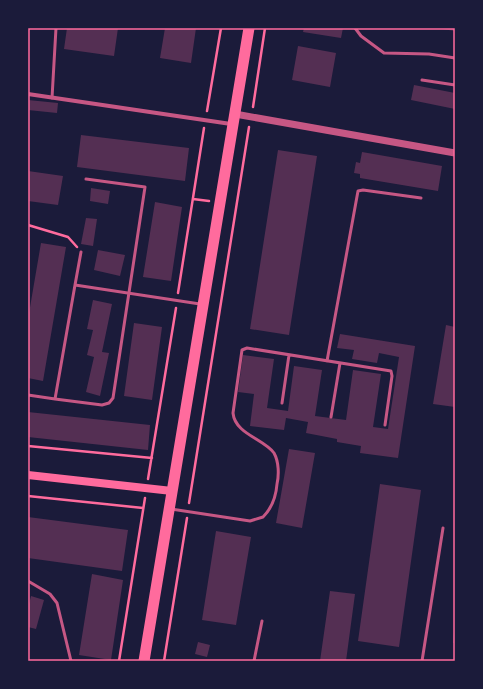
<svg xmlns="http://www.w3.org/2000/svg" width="483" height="689" font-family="'Alegreya Sans',sans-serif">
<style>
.building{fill:#542f53}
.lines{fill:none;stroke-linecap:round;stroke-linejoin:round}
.path{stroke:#ff6b9d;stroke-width:2.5}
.service{stroke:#c65784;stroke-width:3}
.minor{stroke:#c65784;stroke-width:4}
.tertiary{stroke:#c65784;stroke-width:7}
.secondary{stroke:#ff6b9d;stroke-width:8}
.trunk{stroke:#ff6b9d;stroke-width:11}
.neatline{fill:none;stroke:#ff6b9d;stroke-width:1.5}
</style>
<rect width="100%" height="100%" fill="#1b1b3a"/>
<path class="building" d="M67 28H118L114 56 64 49Z
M165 28H196L191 63 160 58Z
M304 28H343L341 38 303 32Z
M442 28H455V31L442 29Z
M298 46 336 53 330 87 292 80Z
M414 85 455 93V109L411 100Z
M28 100 58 103 57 113 28 110Z
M81 135 189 148 185 181 77 167Z
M278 150 317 156 289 335 250 329Z
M362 152 442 166 438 191 360 178V174L354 173 356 162 360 163Z
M28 171 63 176 58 205 28 201Z
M91 188 110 191 108 204 90 201Z
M155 202 182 207 171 281 143 277Z
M86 218 97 219 93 246 81 244Z
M41 243 66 247 43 381 28 378V319Z
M98 250 125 255 120 276 94 270Z
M93 300 112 304 102 352 109 353 100 396 86 392 94 357 87 355 93 330 87 329Z
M134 323 162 327 152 400 124 396Z
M446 325 455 327V407L433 404Z
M340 334 415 346 398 458 360 453 361 446 337 442V439L306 433 308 422 286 418 284 430 250 426 254 394 238 392 243 355 274 359 267 408 288 411 294 366 322 370 315 416 346 420 353 370 381 374 373 427 388 429 399 357 379 353 377 363 352 359 354 350 337 348Z
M28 412 150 425 148 450 28 437Z
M289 449 315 453 302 528 276 523Z
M380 484 421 490 399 647 358 641Z
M28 517 128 530 122 571 28 558Z
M216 531 251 537 236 625 202 620Z
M92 574 123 580 111 660 79 655Z
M330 591 355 594 346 661H320Z
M31 596 44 600 36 629 28 627V608Z
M454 632 455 633V643H453Z
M198 642 210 645 207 657 195 654Z"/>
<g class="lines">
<path class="path" d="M253 107 265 28
M207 111 221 28
M193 199 209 201
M28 225 68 237 77 247
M178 293 204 128
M28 446 152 458
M148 479 176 308
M28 496 143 508
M189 503 249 127
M119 661 145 498
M164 661 187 518"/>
<path class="service" d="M355 28 361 36 384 53 429 54 455 58
M422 80 455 85
M52 98 56 28
M81 252 75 285 200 304
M327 361 358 191 363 190 421 198
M28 395 55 399 75 285
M55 399 102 405 109 403 113 398 145 187 86 179
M282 403 289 355
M331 417 340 363
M171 509 250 521 263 517C272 508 276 497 277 484 279 475 279 462 274 453 264 439 235 434 233 413L242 350 247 348 391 371 392 376 385 425
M28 581 50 594 57 603 71 661
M254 661 262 621
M422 661 443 528"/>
<path class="minor" d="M28 94 231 124"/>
<path class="tertiary" d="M235 114 455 153"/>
<path class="secondary" d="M28 475 172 491"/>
<path class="trunk" d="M144 661 249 28"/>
</g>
<rect width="483" height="689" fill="none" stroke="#1b1b3a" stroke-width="58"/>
<rect x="29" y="29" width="425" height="631" class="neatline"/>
</svg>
